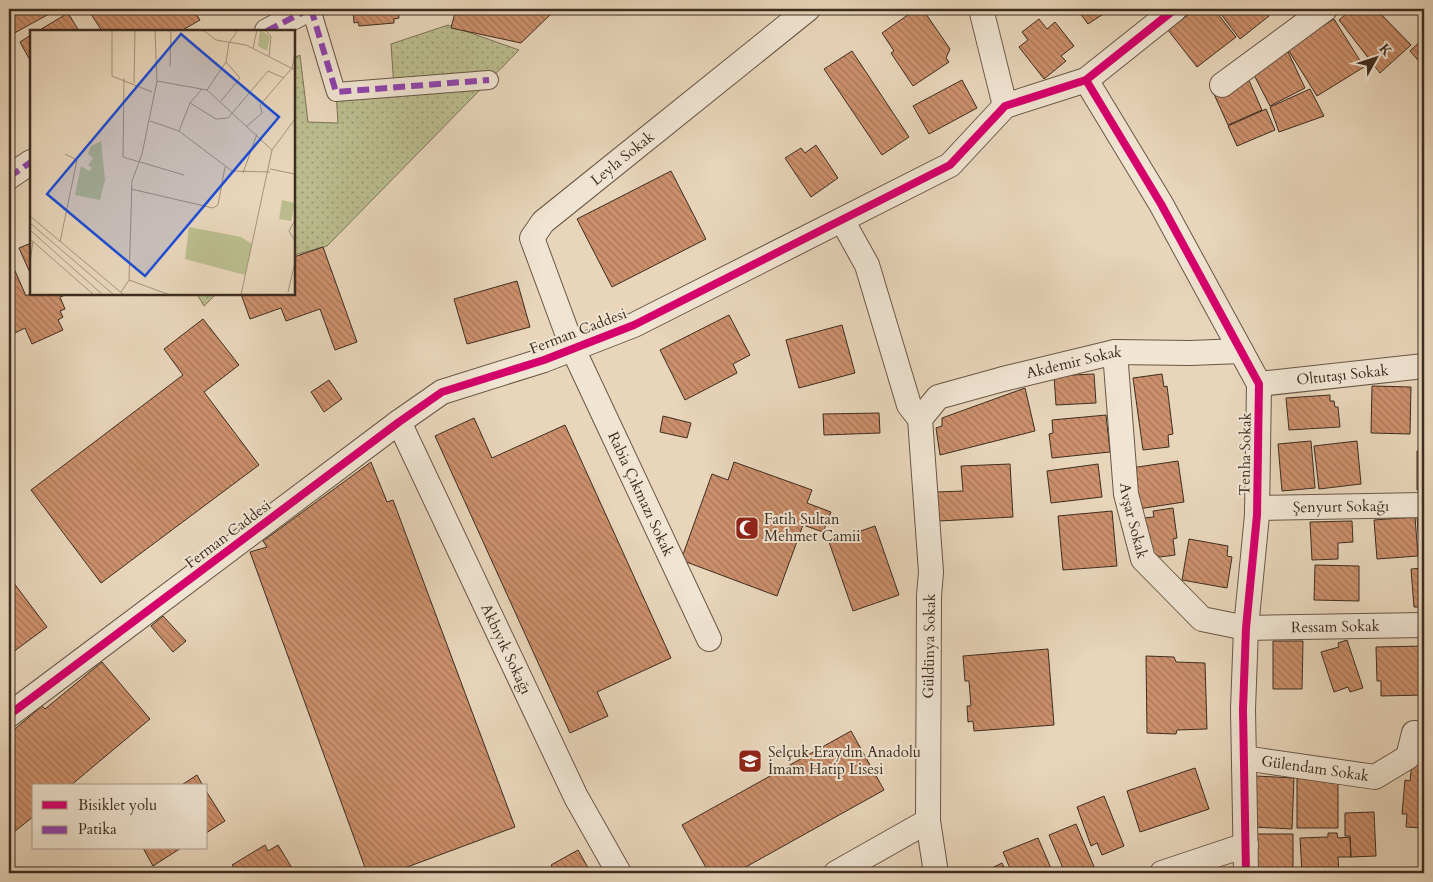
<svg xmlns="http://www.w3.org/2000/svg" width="1433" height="882" font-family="Cardo,serif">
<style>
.green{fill:url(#green-dots);stroke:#7c7456}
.building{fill:url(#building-back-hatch);stroke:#3d2d20}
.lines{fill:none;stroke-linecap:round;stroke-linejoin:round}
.pedestrian-casing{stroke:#685746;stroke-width:20}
.minor-casing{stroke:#685746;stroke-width:26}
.pedestrian{stroke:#f0e4d2;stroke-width:18}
.minor{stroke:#f0e4d2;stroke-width:24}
.quiet{stroke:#8e44ad;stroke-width:6;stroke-dasharray:12 6;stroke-linecap:butt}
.cycleway-casing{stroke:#f0e4d2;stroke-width:11}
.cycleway{stroke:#d6006c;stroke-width:8}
.labels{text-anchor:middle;stroke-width:4;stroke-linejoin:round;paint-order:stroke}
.street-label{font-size:15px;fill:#3d2d20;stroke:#f0e4d2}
.poi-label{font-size:15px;fill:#3d2d20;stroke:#f0e4d2;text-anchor:start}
.inset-road{fill:none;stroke:#a4927c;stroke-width:1}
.view{fill:#1d4ed8;fill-opacity:0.15;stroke:#1d4ed8;stroke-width:2.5}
.inset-edge{fill:none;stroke:#3d2d20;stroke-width:2.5}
</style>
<defs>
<pattern id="green-dots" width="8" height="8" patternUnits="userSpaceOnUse" patternTransform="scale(1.25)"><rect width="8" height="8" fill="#babc8d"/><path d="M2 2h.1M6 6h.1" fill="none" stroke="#989973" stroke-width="1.8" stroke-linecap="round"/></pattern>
<pattern id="building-back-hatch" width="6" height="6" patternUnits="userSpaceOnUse" patternTransform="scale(1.25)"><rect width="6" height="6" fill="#cc906c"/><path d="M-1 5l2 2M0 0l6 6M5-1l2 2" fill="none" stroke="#a77658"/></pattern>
</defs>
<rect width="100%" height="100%" fill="#e8d5ba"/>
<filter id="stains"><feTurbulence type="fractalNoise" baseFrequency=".004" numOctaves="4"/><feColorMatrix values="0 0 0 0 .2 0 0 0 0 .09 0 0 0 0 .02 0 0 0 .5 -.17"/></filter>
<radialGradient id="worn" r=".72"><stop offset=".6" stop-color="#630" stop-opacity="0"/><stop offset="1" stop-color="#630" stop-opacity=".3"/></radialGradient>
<path class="green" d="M448 25 519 50 327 246 294 255V58L300 55 308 122 338 123 336 92 394 88 391 44Z
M197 294H216L204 306Z"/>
<path class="building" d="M9 9H58L9 36Z
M99 9H193L200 20 181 31H102L91 14Z
M353 9H398L399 18 394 19V23L359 26 358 22 354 23Z
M456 9H551L554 11 521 43 451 28Z
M1077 9H1111L1088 24Z
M1196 9H1214L1236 37 1197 67 1168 30Z
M1217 9H1264L1269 16 1240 39Z
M1352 9H1376L1411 45 1380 73 1339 20Z
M1424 9V18L1419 13Z
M915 10 917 13 926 14 950 49 946 58 949 62 913 86 891 53 894 51 882 33Z
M68 13 79 31H38Z
M1039 19 1047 29 1055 22 1074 46 1061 56 1066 61 1044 79 1019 47 1028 40 1022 32Z
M1334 19 1364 67 1317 96 1287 48Z
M31 35V62L20 42Z
M1424 38V67L1410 51Z
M852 51 909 137 882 155 824 69Z
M1288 52 1305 88 1270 106 1252 71Z
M1247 76 1262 110 1228 125 1213 92Z
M962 80 977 108 929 134 913 106Z
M1310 89 1324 116 1279 132 1270 107Z
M1266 109 1275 130 1237 146 1228 126Z
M816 145 838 178 811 197 785 158 801 148 805 153Z
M671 171 706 239 612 287 577 219Z
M31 243V275L19 248Z
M323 247 357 342 335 350 320 309 286 321 281 308 250 319 241 294H294V257Z
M12 264 26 296 31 293 68 294 60 297 65 309 60 311 63 317 58 320 63 330 32 344 25 328 13 334 9 324V266Z
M517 281 530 327 467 344 454 299Z
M729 315 750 355 733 364 737 373 685 400 660 350Z
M203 319 239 365 204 392 259 465 101 583 31 490 183 375 164 349Z
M842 325 855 373 799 388 786 340Z
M1094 374 1096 403 1056 405 1054 376Z
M1162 374 1164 387 1167 386 1173 434 1168 435 1169 447 1143 450 1133 378Z
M329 380 342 399 324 412 311 392Z
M1422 382H1424V438Z
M1372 386 1411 387 1410 434 1371 433Z
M1025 388 1035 431 940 455 936 428 942 426V418Z
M1330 395V401H1334L1335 407H1338L1340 427 1289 430 1286 398Z
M879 413 880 433 824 435 823 414Z
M1106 415 1110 452 1052 458 1049 434 1053 433 1052 420Z
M663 416 691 423 687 438 660 432Z
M474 418 492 458 565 425 671 658 597 692 608 716 570 733 435 436Z
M1311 441 1315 488 1282 491 1278 444Z
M1357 441 1361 484 1319 489 1314 446Z
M1417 451H1424V490H1417Z
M1178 461 1184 502 1138 509 1131 468Z
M371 462 387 502 393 500 515 827 391 873H367L250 552 267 547 263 541Z
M734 462 812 490 807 503 831 512 823 532 803 525 777 596 681 560 712 474 728 480Z
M1010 464 1013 517 939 521 937 492 963 491 961 466Z
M1098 464 1102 497 1051 503 1047 471Z
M1173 508 1177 538 1173 539 1175 555 1160 557 1146 548 1143 518 1154 517 1153 511Z
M1112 511 1117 566 1063 570 1058 516Z
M1415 517 1418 556 1377 559 1374 520Z
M1417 517H1424V556H1420Z
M1352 521 1353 542 1338 543V559L1312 560 1310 522Z
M875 526 899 595 853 611 829 542Z
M1189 539 1228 546 1227 556 1232 557 1227 588 1182 580Z
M1315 565 1359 566V601L1314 600Z
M1424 568V607H1414L1411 569Z
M10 578 47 627 9 655V579Z
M163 616 186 641 173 652 151 626Z
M1347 640 1363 688 1350 692 1348 687 1334 692 1321 652 1339 647 1338 643Z
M1273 641H1303L1302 689H1273Z
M1424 646V695L1381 696V681H1377L1376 647Z
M1048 649 1054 725 974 731 973 721 968 722 967 706H971L969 681H965L963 656Z
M1146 656 1174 657 1176 662 1205 663 1207 729 1177 730 1176 734 1147 733Z
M102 662 150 719 70 786H34V816L9 836V734L42 706 45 709Z
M851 731 884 790 735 873H709L682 825Z
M1412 761 1424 762V828L1406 827 1407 814H1402L1405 780 1410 781Z
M1195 768 1209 809 1140 832 1127 791Z
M1338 772V828H1297V773Z
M197 775 203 786H180Z
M1256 776 1294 778 1292 829 1253 827Z
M206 791 225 821 206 833Z
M1104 796 1124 846 1102 855 1097 843 1091 846 1077 807Z
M1374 812 1376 856 1351 857 1350 836H1345V813Z
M1076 824 1095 869 1084 873H1065L1049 835Z
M1328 833H1337L1338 838 1350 837 1351 857H1338L1339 873H1302L1300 838 1328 837Z
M1256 834H1293V873H1256Z
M1038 838 1053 873H1012L1003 852Z
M265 845 268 851 278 845 295 873H235L237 872 232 865Z
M143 848H181L153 866Z
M578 850 591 873H556L551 865Z
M1002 863 1007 873H982Z
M1214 867 1217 873H1200Z
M1399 872H1422V873H1399Z"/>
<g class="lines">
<g class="pedestrian-casing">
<path id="pedestrian" d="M311 9 336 92 489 80"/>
</g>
<g class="minor-casing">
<g id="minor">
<path d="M981 9 1005 106"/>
<path d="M267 31 309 9"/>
<path d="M1086 80 1161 204 1259 384 1257 515 1246 628 1243 709 1246 873"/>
<path d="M1222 85 1325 9"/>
<path d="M9 177 31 162"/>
<path d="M842 220 867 265 909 405 920 419"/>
<path id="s1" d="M1115 352 1126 494 1143 559 1202 619 1246 628 1424 625"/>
<path id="s2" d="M1259 384 1424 366"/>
<path d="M920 419 931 572 929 596 928 821 936 873"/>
<path id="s3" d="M920 419 938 397 1003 379 1115 352 1190 353 1241 351"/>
<path id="s4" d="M399 422 576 797 619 873"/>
<path id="s5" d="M1257 508 1424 505"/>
<path id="s6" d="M709 639 573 349 532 238 543 222 808 9"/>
<path d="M9 715 399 422 442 392 544 360 634 325 950 165 1005 106 1086 80 1175 9"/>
<path id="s7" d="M1244 758 1375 777 1408 757 1414 733 1424 734"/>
<path d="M836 873 928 821"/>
<path d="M1162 873 1246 845"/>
</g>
</g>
<use href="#pedestrian" class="pedestrian"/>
<use href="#minor" class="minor"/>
<path class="quiet" d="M311 9 336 92 489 80
M267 31 309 9
M9 177 31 162"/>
<g class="cycleway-casing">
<path id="cycleway" d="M1086 80 1161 204 1259 384 1257 515 1246 628 1243 709 1246 873
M9 715 399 422 442 392 544 360 634 325 950 165 1005 106 1086 80 1175 9"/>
</g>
<use href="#cycleway" class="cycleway"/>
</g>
<defs>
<g id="mosque-square" transform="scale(1.25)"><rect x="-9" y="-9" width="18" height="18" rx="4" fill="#8f2418" stroke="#f0e4d2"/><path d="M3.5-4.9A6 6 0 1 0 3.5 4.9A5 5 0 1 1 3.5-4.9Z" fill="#fff"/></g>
<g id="school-square" transform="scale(1.25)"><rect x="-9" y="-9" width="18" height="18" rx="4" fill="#8f2418" stroke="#f0e4d2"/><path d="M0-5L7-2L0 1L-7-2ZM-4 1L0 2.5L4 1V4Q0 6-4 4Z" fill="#fff"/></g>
</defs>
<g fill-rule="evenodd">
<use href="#mosque-square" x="747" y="528"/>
<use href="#school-square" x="750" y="761"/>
</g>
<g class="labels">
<g class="street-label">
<text dy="5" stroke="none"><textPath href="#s6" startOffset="560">Leyla Sokak</textPath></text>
<text transform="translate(578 331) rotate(-21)" y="5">Ferman Caddesi</text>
<text dy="5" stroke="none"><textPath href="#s3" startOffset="169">Akdemir Sokak</textPath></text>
<text dy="5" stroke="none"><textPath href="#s2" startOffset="84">Oltutaşı Sokak</textPath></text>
<text transform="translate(1245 454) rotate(-89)" y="5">Tenha Sokak</text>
<text transform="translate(641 494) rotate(65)" y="5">Rabia Çıkmazı Sokak</text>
<text dy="5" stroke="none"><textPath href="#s5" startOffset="84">Şenyurt Sokağı</textPath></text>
<text dy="5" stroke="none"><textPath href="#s1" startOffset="170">Avşar Sokak</textPath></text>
<text transform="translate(228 534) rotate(-37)" y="5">Ferman Caddesi</text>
<text dy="5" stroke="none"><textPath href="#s1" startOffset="428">Ressam Sokak</textPath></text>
<text transform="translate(929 646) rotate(-89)" y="5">Güldünya Sokak</text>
<text dy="5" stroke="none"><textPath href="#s4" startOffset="251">Akbıyık Sokağı</textPath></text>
<text dy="5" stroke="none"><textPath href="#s7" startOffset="72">Gülendam Sokak</textPath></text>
</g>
<g class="poi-label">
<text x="764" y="524">Fatih Sultan<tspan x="764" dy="17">Mehmet Camii</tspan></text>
<text x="768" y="757">Selçuk Eraydın Anadolu<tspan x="768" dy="17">İmam Hatip Lisesi</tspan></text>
</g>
</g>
<g transform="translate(30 30)">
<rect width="265" height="265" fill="#e8d5ba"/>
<path d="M230 0 240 6 237 21 228 16ZM71 111 75 150 70 170 45 165 51 136 59 141 62 138 58 135 63 128 58 124 61 116ZM252 170 265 173 261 191 249 189ZM159 197 211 207 222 214 215 245 155 229Z" fill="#babc8d"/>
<path d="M165 225a6 6 0 1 1 12 0a6 6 0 1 1-12 0Z" fill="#babc8d"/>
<path class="inset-road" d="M82 0V46L122 62M138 0 141 3 140 36M173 0 186 10 216 15 265 40M235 0 241 6 239 26M223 18 227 0M94 48 93 127 154 145M127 51 177 60 242 120M104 53 105 0M177 60 196 32 199 13 208 0M191 71 210 48 196 32M160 73 186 89 198 88 238 41 254 48M120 91 149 101 202 141 240 142M217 96 232 83 230 75 262 38 265 23M149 101 160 73 172 59M240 139 265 144M213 143 227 104M101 159 183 178 188 175 195 137M0 186 94 265M265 190 259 201 265 211M0 193 84 265M0 200 73 265M0 209 64 265M30 212 47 130 35 124M0 233 3 211M99 250 140 265M91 262 99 250 102 151 112 124 127 51 125 0M258 262 265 232M211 265 242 120 265 89"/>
<path class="view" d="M151 4 249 87 115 246 17 164Z"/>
<rect width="265" height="265" class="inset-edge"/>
</g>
<rect width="1433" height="882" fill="none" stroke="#e8d5ba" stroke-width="30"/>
<rect x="10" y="10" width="1413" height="862" fill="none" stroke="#3d2d20" stroke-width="2.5"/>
<rect x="15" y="15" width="1403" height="852" fill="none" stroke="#3d2d20"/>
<rect x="32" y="784" width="175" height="65" fill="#f0e4d2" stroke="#a89b8b"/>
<rect x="42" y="801" width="25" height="8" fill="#d6006c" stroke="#a89b8b"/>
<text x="78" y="810" font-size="15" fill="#3d2d20">Bisiklet yolu</text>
<rect x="42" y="826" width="25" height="8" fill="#8e44ad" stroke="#a89b8b"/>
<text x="78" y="834" font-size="15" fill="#3d2d20">Patika</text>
<g transform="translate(1376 58) rotate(50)" stroke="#f0e4d2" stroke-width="4" paint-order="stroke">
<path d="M0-4L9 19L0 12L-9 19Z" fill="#3d2d20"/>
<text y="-8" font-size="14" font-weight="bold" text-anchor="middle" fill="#3d2d20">K</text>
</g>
<rect width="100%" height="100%" filter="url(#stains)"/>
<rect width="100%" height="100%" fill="url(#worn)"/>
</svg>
